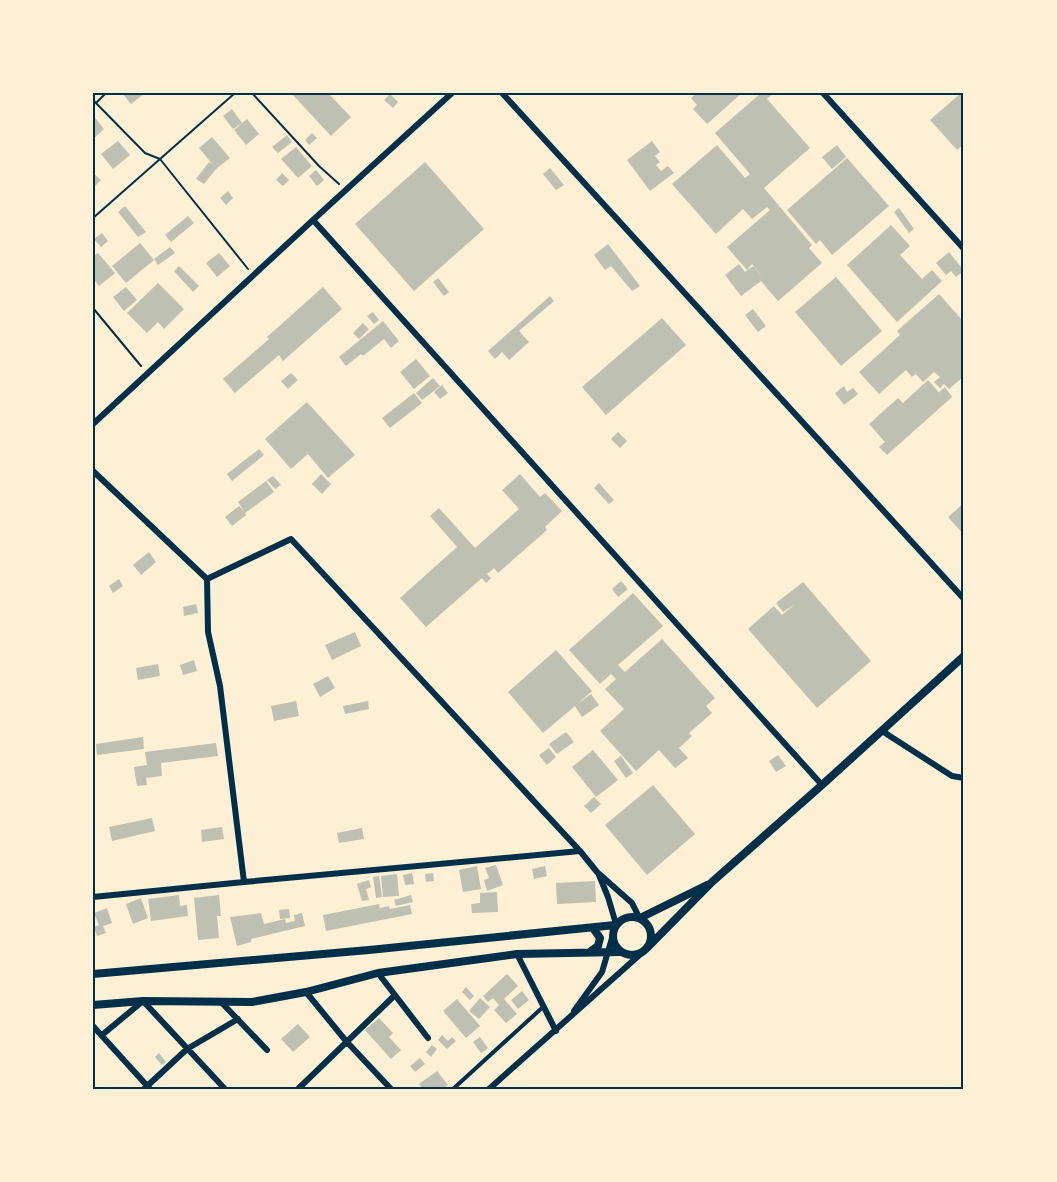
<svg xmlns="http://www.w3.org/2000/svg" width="1057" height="1182" font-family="Cabin,sans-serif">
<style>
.building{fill:#bec0b2}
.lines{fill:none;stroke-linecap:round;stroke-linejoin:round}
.path{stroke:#003049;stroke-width:2}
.service{stroke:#003049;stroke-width:4}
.minor{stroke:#003049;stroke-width:6}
.tertiary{stroke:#003049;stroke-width:8}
.neatline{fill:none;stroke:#003049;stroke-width:2}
</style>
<rect width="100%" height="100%" fill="#fdf0d5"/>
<path class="building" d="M122 93H145L131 104Z
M291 93H328L351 117 331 136Z
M697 93H742L707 124 693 109 697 105 691 98Z
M761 93H774L767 99 810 148 764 188 812 245 809 248 822 263 778 301 761 281 741 296 725 275 739 264 745 272 753 266 764 279 752 264 747 270 727 247 770 210 767 207 752 219 743 209 716 234 672 184 717 145 745 178 750 174 715 133Z
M961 93H964V144L957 150 930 120Z
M390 94 398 102 393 108 384 100Z
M232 109 242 123 233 129 223 116Z
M93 115 104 129 93 139Z
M247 119 259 134 246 145 234 130Z
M312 133 317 138 309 145 305 140Z
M287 135 292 142 278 153 272 147Z
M212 137 230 158 216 169 204 184 196 179 209 162 213 165 199 148Z
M118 141 130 155 113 169 101 154Z
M652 141 660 152 655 156 660 162 656 165 661 171 668 166 674 173 650 191 627 160Z
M837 145 846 157 832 169 822 157Z
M296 147 312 166 298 178 281 159Z
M847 158 889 206 832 255 820 240 816 244 787 210Z
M425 162 484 229 414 291 355 224Z
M550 168 564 185 556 190 543 174Z
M316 170 324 180 317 186 309 176Z
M93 173 101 180 93 188Z
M282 173 289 180 283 186 276 180Z
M228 191 233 198 226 205 220 198Z
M125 206 146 232 138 237 118 212Z
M899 208 914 229 909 233 894 212Z
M188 216 194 223 171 242 165 235Z
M891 225 910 246 900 255 922 279 932 270 942 281 897 322 847 265Z
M102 233 108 241 101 247 94 239Z
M140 243 154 260 126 283 112 266Z
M608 244 640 286 632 291 611 266 605 270 594 255Z
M170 247 175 253 158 265 154 259Z
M949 252 964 271 956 277 951 271 946 275 936 263Z
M93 253 95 255 98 253 115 273 99 286 93 278Z
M219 253 230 266 217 277 206 263Z
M179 266 199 286 193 292 174 271Z
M836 277 882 331 841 366 795 312Z
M438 278 449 292 444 296 433 282Z
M158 283 184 309 164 329 158 322 147 333 127 313Z
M126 287 137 300 124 311 113 297Z
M323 287 342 309 283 361 279 355 235 393 223 379 269 339 267 337Z
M939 294 963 321 964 320V376L949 389 944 384 940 388 934 382 940 377 934 372 923 382 916 374 912 377 906 370 879 394 859 372 900 335 897 331Z
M550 296 554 301 519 331 529 342 509 360 502 352 495 359 488 351Z
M753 309 766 326 758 332 745 315Z
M373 312 379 320 374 324 367 316Z
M662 318 686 345 606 415 582 387Z
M383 321 399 341 391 348 384 339 363 356 361 354 346 366 339 357Z
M363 323 369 329 359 339 353 333Z
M416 359 430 376 414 389 400 372Z
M291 373 298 380 288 389 281 381Z
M433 378 440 386 422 400 416 393Z
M928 380 943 397 939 392 945 387 952 397 887 455 879 447 885 442 869 424 898 398 903 403Z
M442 385 448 393 440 399 434 392Z
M844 386 847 392 853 388 858 394 844 405 835 393Z
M414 393 422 403 390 428 382 418Z
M307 402 355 455 328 478 308 454 291 469 265 439Z
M618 432 627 441 620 448 611 439Z
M259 449 264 455 232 481 227 474Z
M321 474 331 484 322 494 312 484Z
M520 474 540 497 545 493 562 511 545 527 547 530 498 573 494 568 487 574 491 578 486 583 482 578 426 627 400 598 457 547 430 516 439 508 475 548 519 509 502 490Z
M273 476 281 485 275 489 267 480Z
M266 481 274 492 245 513 246 515 232 526 225 517 239 506 244 511 238 502Z
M599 483 614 500 609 504 594 488Z
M964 503V535L948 517Z
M149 552 156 562 141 575 133 565Z
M119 579 123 586 113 593 109 586Z
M621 581 628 589 618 597 612 589Z
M803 582 871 661 817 708 748 629 774 606 782 615 795 604 783 612 776 603Z
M633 593 663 626 618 665 625 672 662 639 715 698 706 706 712 713 689 733 692 736 679 748 688 758 675 768 659 750 636 771 600 731 624 709 605 689 616 679 611 674 600 684 569 650Z
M196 604 198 613 184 616 183 607Z
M355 632 361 646 332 660 325 645Z
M556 650 592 691 577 704 591 694 599 705 582 717 575 706 543 733 508 692Z
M194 660 197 671 183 675 180 665Z
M158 664 160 676 138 680 136 668Z
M328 676 335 688 320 697 313 684Z
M296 701 299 716 274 721 271 706Z
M368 701 369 709 345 714 343 706Z
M566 732 574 742 557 754 549 744Z
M143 737 144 749 97 755 96 744Z
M216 743 218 756 161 763 162 776 146 778 147 785 137 786 134 767 147 765 145 752Z
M549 748 556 757 547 765 539 755Z
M593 750 618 780 596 797 572 767Z
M778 755 786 766 776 772 769 761Z
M621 756 633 773 626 778 614 761Z
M653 785 695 834 647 875 605 825Z
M594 797 601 804 591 813 584 806Z
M152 818 155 831 112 841 109 827Z
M222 827 224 839 202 842 201 830Z
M362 828 364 839 339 843 337 833Z
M496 865 503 885 487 891 484 880 489 878 485 868Z
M477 866 481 889 463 892 459 870Z
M545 866 547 876 534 879 532 869Z
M412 873 414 884 405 885 403 875Z
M433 873 434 881 426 882 425 874Z
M397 874 399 896 383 897 381 876Z
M379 876 382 897 376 898 373 877Z
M369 880 371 887 366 889 369 900 362 901 357 884Z
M595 881 596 902 557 904 556 883Z
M497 892 498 912 472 913 471 904 480 903V893Z
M179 895 180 906 187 905 188 916 151 921 148 899Z
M219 895 221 916H217L219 938 198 940 194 898Z
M411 895 413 902 396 906 394 900Z
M141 898 148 918 133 924 126 904Z
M379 904 380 908 389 906 390 909 410 905 412 914 326 931 323 915Z
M107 908 112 923 103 926 106 933 97 936 94 927 99 925 94 913Z
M289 909 290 918 280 919 279 910Z
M261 913 264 924 285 919 286 923 295 921 294 915 302 913 305 926 251 939V942L237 946 230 917Z
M507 974 518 986 504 999 517 1014 506 1023 494 1010 499 1005 493 998 488 1002 483 996Z
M466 987 474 996 470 1000 462 992Z
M522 991 529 1000 518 1009 511 1000Z
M480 998 490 1007 479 1019 469 1011Z
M457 999 480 1026 466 1038 443 1011Z
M379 1018 393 1033 389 1037 401 1050 391 1059 365 1030Z
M298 1024 310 1037 293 1052 281 1039Z
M442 1035 448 1041 452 1037 456 1041 447 1049 438 1040Z
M480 1037 488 1048 481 1053 473 1042Z
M432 1045 437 1049 431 1057 426 1052Z
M159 1053 166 1062 162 1065 155 1057Z
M420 1058 425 1064 415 1072 410 1066Z
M437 1071 448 1085 443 1089H423L419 1084Z"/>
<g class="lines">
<path class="path" d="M252 93 319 166 339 184
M93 100 145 153 160 159 248 269
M96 103 106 93
M93 218 235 93
M93 308 141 366"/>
<path class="service" d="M453 1089 543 1007"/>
<path class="minor" d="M452 93 313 220 822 785
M502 93 964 599
M823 93 964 249
M93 424 313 220
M93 471 207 579
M882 731 952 776 964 778
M580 851 244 882 220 686 208 632 207 579 291 539 580 851 597 872 632 903 639 917
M599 875 608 897 616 924
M93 897 244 882
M517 954 556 1031
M378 973 428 1038
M306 992 346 1041 391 1089
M222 1003 267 1050
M574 1011 602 972 612 938
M93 1026 150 1089
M102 1035 143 1001 225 1089
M144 1089 187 1049 238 1019
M298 1089 394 996
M489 1089 644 951"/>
<path class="tertiary" d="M613 936a19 19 0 1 1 38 0a19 19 0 1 1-38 0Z
M640 918 707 885
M647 948 712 882 822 785 964 656
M591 951 598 946 600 938 593 928
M93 974 369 950 615 925
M93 1005 143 1001 252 1002 306 992 378 973 517 954 620 952"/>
</g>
<rect width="1057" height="1182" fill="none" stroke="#fdf0d5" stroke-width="189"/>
<rect x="94" y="94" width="868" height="994" class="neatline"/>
</svg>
